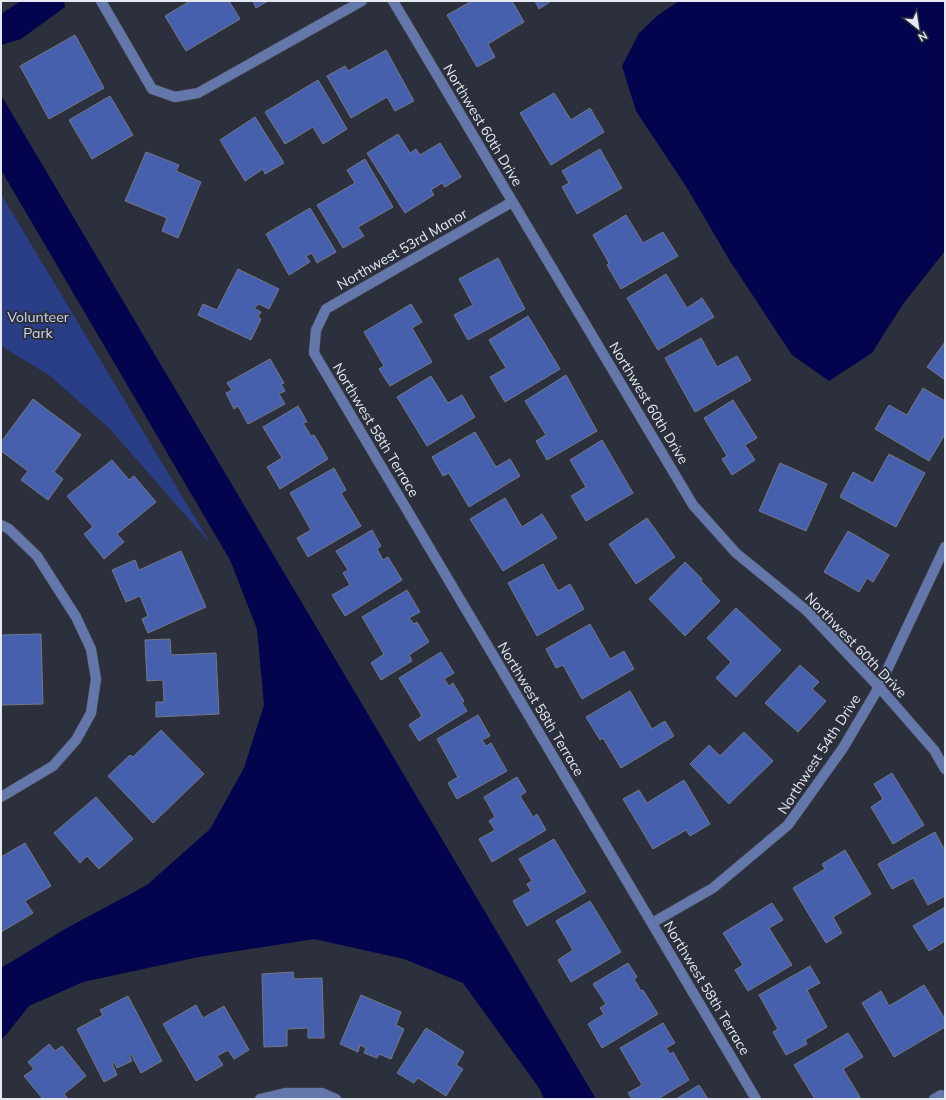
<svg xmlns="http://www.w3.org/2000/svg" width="946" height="1100" font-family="Mulish,sans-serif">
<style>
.green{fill:#293e86}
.water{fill:#04034d}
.building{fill:#4660ad;stroke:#737987}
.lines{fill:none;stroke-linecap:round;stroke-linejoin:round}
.minor-casing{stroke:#4a4e59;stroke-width:11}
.minor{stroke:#6477ab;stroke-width:10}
.labels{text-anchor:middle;stroke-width:4;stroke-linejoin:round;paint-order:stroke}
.street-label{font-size:14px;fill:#e6e9f1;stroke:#2c303c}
.park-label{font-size:14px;fill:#cfd8ed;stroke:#2c303c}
</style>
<rect width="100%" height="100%" fill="#2c303c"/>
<path class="green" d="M1 194 210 543 109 428 49 375 1 346Z"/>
<path class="water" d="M21 1H64L65 7 21 39 1 45V14Z
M679 1H945V251L903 304 872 353 829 381 792 355 730 261 687 188 636 111 622 66 639 33 658 15Z
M1 95 596 1099H544L539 1088 463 983 404 959 314 939 199 957 83 982 29 1006 6 1035 1 1039V968L65 929 147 885 210 829 244 768 264 705 257 629 230 560 1 170Z"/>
<path class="building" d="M190 1H229L240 19 186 51 165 16Z
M253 1H268L256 8Z
M472 1H512L524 22 488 44 495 57 477 67 447 15Z
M535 1H551L539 9Z
M75 35 104 88 49 119 20 66Z
M386 50 414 101 395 111 387 97 351 118 327 76 345 66 348 71Z
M318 80 347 129 323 144 313 127 285 144 265 112Z
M554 93 571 120 590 108 604 132 551 165 520 113Z
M110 96 133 135 92 159 69 120Z
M255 117 284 163 265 174 263 169 245 181 220 140Z
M398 134 410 153 416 149 420 155 440 143 461 177 445 187 442 183 431 190 434 195 405 213 367 153Z
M600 149 622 188 577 214 562 187 569 183 562 171Z
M146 152 179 165 176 171 201 182 178 238 162 231 167 218 125 201Z
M365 159 393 207 358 227 364 236 343 248 317 205 355 183 347 170Z
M310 208 336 252 317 263 312 253 306 256 310 262 289 275 266 234Z
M626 215 643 243 663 232 678 256 621 289 607 265 609 263 593 235Z
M498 258 525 309 468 340 454 315 473 305 459 279Z
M238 269 279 289 269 309 259 304 254 308 261 312 258 317 261 319 251 340 198 315 203 304 217 310Z
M666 274 687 308 702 298 714 317 658 350 627 298Z
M411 304 422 322 412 328 432 362 390 386 379 369 384 366 364 332Z
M528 316 560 369 505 402 490 377 506 368 489 340Z
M701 338 717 367 737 356 751 380 695 412 665 358Z
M945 342V380L927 367Z
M270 359 284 383 281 384 285 391 279 394 285 404 248 424 238 406 234 409 226 393 232 390 227 383Z
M566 375 597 431 547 460 536 441 546 435 525 401Z
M431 376 448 403 462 395 475 417 427 446 397 397Z
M923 388 945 401V434L929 461 875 429 889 405 907 415Z
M33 399 81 435 54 472 63 479 48 500 21 480 28 471 1 451V442Z
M733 400 757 438 745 445 755 460 732 475 722 459 727 456 704 418Z
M298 406 307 422 303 423 311 436 314 435 328 459 280 489 267 467 282 458 263 427Z
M475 432 496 467 510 459 520 476 469 507 449 473 443 476 432 457Z
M602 440 633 493 586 521 571 496 586 487 570 460Z
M889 454 925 473 896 527 840 497 853 472 873 483Z
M112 460 129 480 134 476 156 502 117 534 124 542 104 559 84 534 93 527 67 496Z
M780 463 827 484 806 531 759 511Z
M334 468 346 490 341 493 361 526 308 557 297 538 311 530 290 493Z
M505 498 522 527 542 514 557 538 503 571 470 519Z
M647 518 675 557 636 584 609 544Z
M372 530 381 546 377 549 383 560 388 557 402 580 345 616 332 595 350 585 343 573 348 570 336 551Z
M848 531 889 555 873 582 867 578 859 592 824 572Z
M181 551 206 607 148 633 142 619 148 616 140 596 126 602 112 570 135 560 139 570Z
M685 562 702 579 701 581 720 601 685 636 649 599Z
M543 564 558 591 570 584 584 609 537 636 508 583Z
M407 590 420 612 409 618 414 624 417 622 429 642 409 655 412 661 381 680 371 663 384 654 362 617Z
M736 608 781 650 736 697 716 678 731 662 707 638Z
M590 624 610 659 624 651 634 669 582 699 563 665 556 668 546 649Z
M41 634 43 704 1 705V635Z
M170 639 171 655 216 653 219 714 156 717V702H164L163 680 147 681 145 640Z
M441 652 454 673 444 679 449 686 453 683 464 701 462 703 467 711 419 741 409 725 422 716 399 678Z
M800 665 819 682 812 689 826 701 798 732 765 703Z
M630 691 652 729 665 721 674 736 621 768 603 738 600 740 586 717Z
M478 715 490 736 482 740 486 746 491 743 507 771 457 799 448 783 458 777 437 739Z
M161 730 204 774 153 823 108 776 130 755 133 757Z
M744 732 773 761 729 804 690 764 709 745 720 756Z
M892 773 924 825 893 844 871 807 883 799 874 784Z
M517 777 526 792 520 796 533 817 537 814 546 830 492 862 479 839 495 830 489 821 495 817 484 797Z
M684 780 710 824 690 836 686 830 653 849 623 799 639 790 647 803Z
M96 797 133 839 99 869 87 856 80 863 54 833Z
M935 832 945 851V896L928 905 913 878 892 889 878 864Z
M554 839 586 892 527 926 513 901 531 891 527 884 532 881 519 859Z
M25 843 51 886 25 901 33 913 1 932V857Z
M845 850 871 894 833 917 842 933 826 943 793 888 825 869 822 864Z
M590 901 621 952 571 982 558 960 573 950 556 921Z
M772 903 783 920 769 928 792 965 748 991 735 970 743 965 723 933Z
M945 907V941L929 951 913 926Z
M628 963 637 977 634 979 641 991 643 990 658 1014 602 1048 588 1024 604 1014 600 1008 606 1004 593 984Z
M810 966 820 983 807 990 827 1027 805 1040 807 1044 786 1055 773 1032 778 1029 759 995Z
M293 972 294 979 322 978 324 1038H308V1028L287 1029V1046L264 1047 262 974Z
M924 985 945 1019V1027L894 1057 862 1003 881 991 889 1006Z
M361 995 401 1012 396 1025 404 1029 391 1059 379 1054 377 1058 364 1053 366 1048 360 1045 358 1052 340 1044Z
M128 996 162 1061 141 1073 131 1054 129 1055 132 1061 117 1068 114 1062 112 1063 117 1075 104 1082 77 1029 103 1015 100 1010Z
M196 1005 203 1018 224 1006 249 1050 234 1059 228 1050 217 1056 223 1065 196 1081 163 1024Z
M663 1023 675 1043 666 1048 670 1054 673 1052 689 1080 658 1099H632L628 1093 642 1085 620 1048Z
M426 1028 464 1052 456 1065 463 1069 446 1096 418 1078 414 1083 397 1073Z
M848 1033 863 1057 843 1069 860 1097 856 1099H815L794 1065Z
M49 1044 55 1051 62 1046 86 1076 64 1094 68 1099H43L24 1076 34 1069 28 1062Z
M699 1085 708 1099H676Z"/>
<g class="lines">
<g class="minor-casing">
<path id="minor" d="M101 1 152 89 175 97 198 93 362 1
M393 1 693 505 736 553 807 611 879 687 934 750 945 769
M512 202 326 309 316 330 314 353 756 1099
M1 525 9 529 37 556 76 617 91 649 96 679 91 713 76 740 53 766 1 797
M652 923 713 888 788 825 843 748 879 687 945 547
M260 1099 285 1093H322L336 1099
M934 1099 941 1095"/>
</g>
<use href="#minor" class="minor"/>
</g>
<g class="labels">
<g class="street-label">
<text transform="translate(483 125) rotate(59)" y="5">Northwest 60th Drive</text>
<text transform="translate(402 249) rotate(-30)" y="5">Northwest 53rd Manor</text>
<text transform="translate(649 403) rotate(59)" y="5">Northwest 60th Drive</text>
<text transform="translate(376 430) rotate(59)" y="5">Northwest 58th Terrace</text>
<text transform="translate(856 645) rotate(46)" y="5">Northwest 60th Drive</text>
<text transform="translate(541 709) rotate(59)" y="5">Northwest 58th Terrace</text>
<text transform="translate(819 754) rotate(-57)" y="5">Northwest 54th Drive</text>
<text transform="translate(707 988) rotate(59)" y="5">Northwest 58th Terrace</text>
</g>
<g class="park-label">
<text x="38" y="322">Volunteer<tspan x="38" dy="16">Park</tspan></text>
</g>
</g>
<rect width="946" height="1100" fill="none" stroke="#e6e9f1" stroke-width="4"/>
<g transform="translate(918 28) rotate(150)" stroke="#2c303c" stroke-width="3" paint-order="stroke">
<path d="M0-3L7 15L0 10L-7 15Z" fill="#e6e9f1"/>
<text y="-6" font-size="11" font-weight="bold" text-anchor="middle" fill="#e6e9f1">N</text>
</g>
</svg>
